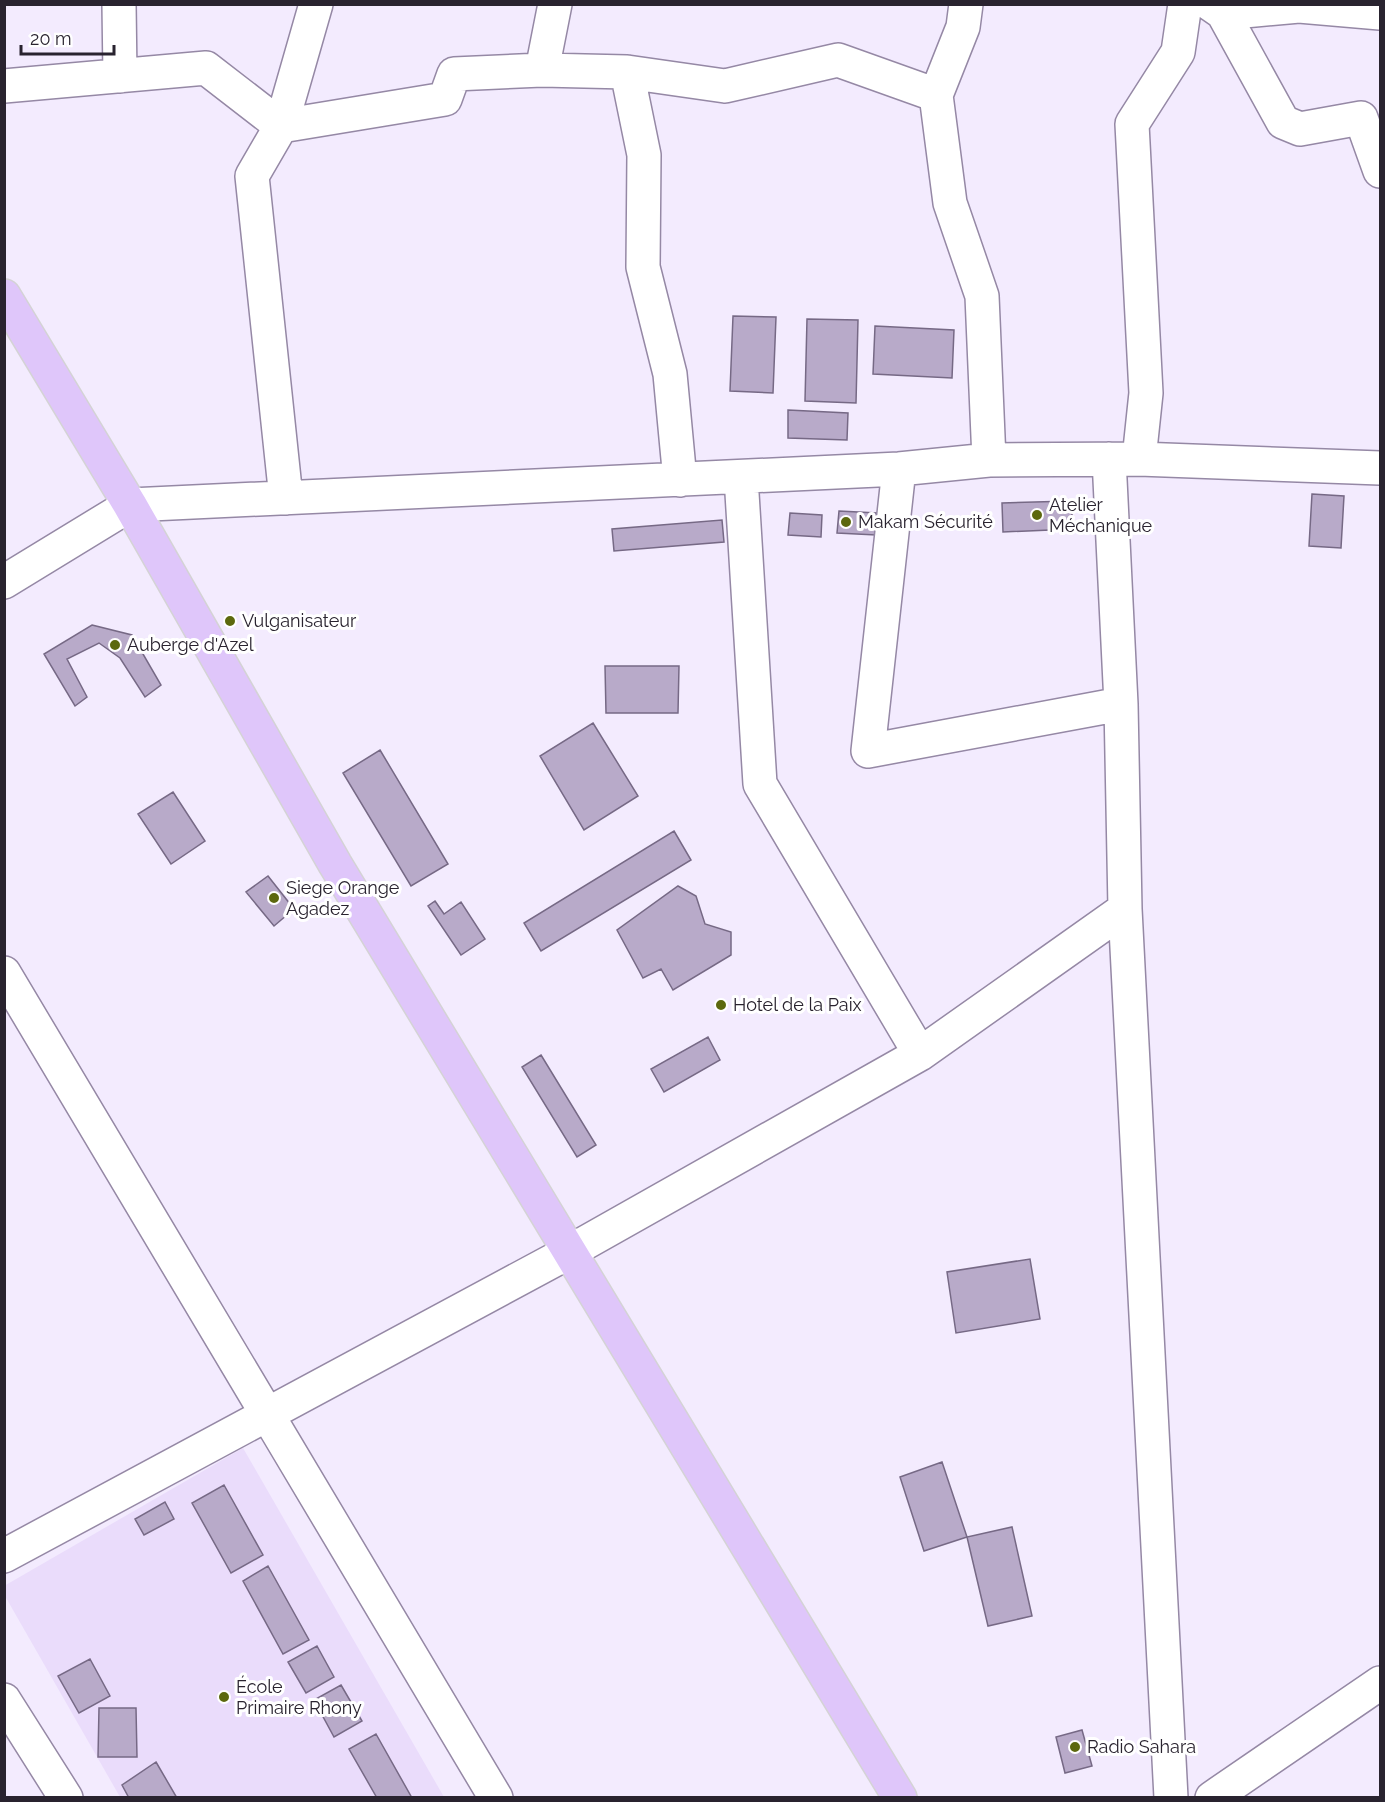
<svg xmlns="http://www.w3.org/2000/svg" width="1385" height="1802" font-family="Raleway,sans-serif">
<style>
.built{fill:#eadcfb}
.building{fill:#b8aac9;stroke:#766985;stroke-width:1.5}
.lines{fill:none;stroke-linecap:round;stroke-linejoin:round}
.minor-casing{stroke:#9588a5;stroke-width:36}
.major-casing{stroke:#d4d3d5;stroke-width:36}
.minor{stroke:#fff;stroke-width:33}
.major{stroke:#dfc6fa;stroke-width:33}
.poi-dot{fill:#5c680e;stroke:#fff;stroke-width:2}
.labels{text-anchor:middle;stroke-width:6;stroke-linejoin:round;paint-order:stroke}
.poi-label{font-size:18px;fill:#29232f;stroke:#fff;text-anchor:start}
</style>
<rect width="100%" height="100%" fill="#f3ebfe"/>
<path class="built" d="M243 1448 444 1797H120L5 1596 4 1586Z"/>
<path class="building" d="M733 316 776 317 773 393 730 391Z
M807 319 858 320 856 403 805 401Z
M875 326 954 330 952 378 873 374Z
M788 410 848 413 847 440 788 438Z
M1312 494 1344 496 1341 548 1309 546Z
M1071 501 1073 529 1003 532 1002 503Z
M839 511 877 513 876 535 837 533Z
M790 513 822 515 821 537 788 535Z
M722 520 724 542 614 551 612 529Z
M92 625 132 635 161 685 145 697 120 658 99 643 67 659 87 697 75 706 44 654Z
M605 666H679L678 713H606Z
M593 723 638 796 584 830 540 756Z
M380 750 448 864 411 886 343 773Z
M173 792 205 841 171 864 138 814Z
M674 831 691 860 541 951 524 923Z
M268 876 294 909 274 926 246 892Z
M678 886 696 896 705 924 731 932V955L673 990 661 969 643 978 617 930Z
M435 901 444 914 461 902 485 939 461 955 428 906Z
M708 1037 720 1060 664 1092 651 1069Z
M541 1055 596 1145 577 1157 522 1067Z
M1030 1259 1040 1319 956 1333 947 1272Z
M942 1462 967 1537 924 1551 900 1477Z
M224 1485 263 1555 231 1573 192 1503Z
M165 1502 174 1519 144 1535 135 1519Z
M1012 1527 1032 1616 988 1626 967 1537Z
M268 1566 309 1640 283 1654 243 1581Z
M317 1646 334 1677 306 1693 288 1662Z
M90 1659 110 1696 79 1713 58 1676Z
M341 1685 362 1721 334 1737 314 1700Z
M99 1708H136L137 1757H98Z
M1082 1730 1092 1766 1065 1773 1056 1737Z
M376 1734 412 1798H377L349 1749Z
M156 1762 177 1798H129L122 1785Z"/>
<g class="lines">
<g class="minor-casing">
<path id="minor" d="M119 4 120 76
M1210 4 1223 13 1283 122 1300 129 1361 118 1380 171
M1223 13 1299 6 1380 13
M542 70 555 4
M627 72 644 155 643 267 670 374 680 480
M4 86 206 68 281 126 445 99 454 74 542 70 627 72 725 86 838 60 936 95 950 203 982 296 989 460
M936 95 963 27 966 4
M1109 459 1121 704 1125 909 1171 1798
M1139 459 1146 393 1132 124 1178 52 1185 4
M899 469 868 751 1121 704
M741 477 760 784 920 1054
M286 498 252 176 281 126 316 4
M4 582 130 505 899 469 989 460 1139 459 1380 468
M4 973 496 1798
M4 1556 569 1252 920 1054 1125 909
M4 1700 66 1798
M1212 1798 1380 1683"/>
</g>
<g class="major-casing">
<path id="major" d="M4 296 130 505 335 864 900 1798"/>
</g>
<use href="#minor" class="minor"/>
<use href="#major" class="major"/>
</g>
<g class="poi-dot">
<circle cx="1037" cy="515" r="6"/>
<circle cx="846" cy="522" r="6"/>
<circle cx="230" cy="621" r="6"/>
<circle cx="115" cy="645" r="6"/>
<circle cx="274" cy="898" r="6"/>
<circle cx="721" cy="1005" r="6"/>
<circle cx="224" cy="1697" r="6"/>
<circle cx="1075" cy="1747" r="6"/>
</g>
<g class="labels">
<g class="poi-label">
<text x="1049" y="511">Atelier<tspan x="1049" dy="21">Méchanique</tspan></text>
<text x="858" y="528">Makam Sécurité</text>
<text x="242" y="627">Vulganisateur</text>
<text x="127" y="651">Auberge d'Azel</text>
<text x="286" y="894">Siege Orange<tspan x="286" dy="21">Agadez</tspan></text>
<text x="733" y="1011">Hotel de la Paix</text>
<text x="236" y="1693">École<tspan x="236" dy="21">Primaire Rhony</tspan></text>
<text x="1087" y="1753">Radio Sahara</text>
</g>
</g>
<rect width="1385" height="1802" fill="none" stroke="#29232f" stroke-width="12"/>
<path d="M21 45v9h93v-9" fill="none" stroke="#29232f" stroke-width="3"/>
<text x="30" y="45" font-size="18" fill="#29232f" stroke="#ffffff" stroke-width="4.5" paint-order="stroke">20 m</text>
</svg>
